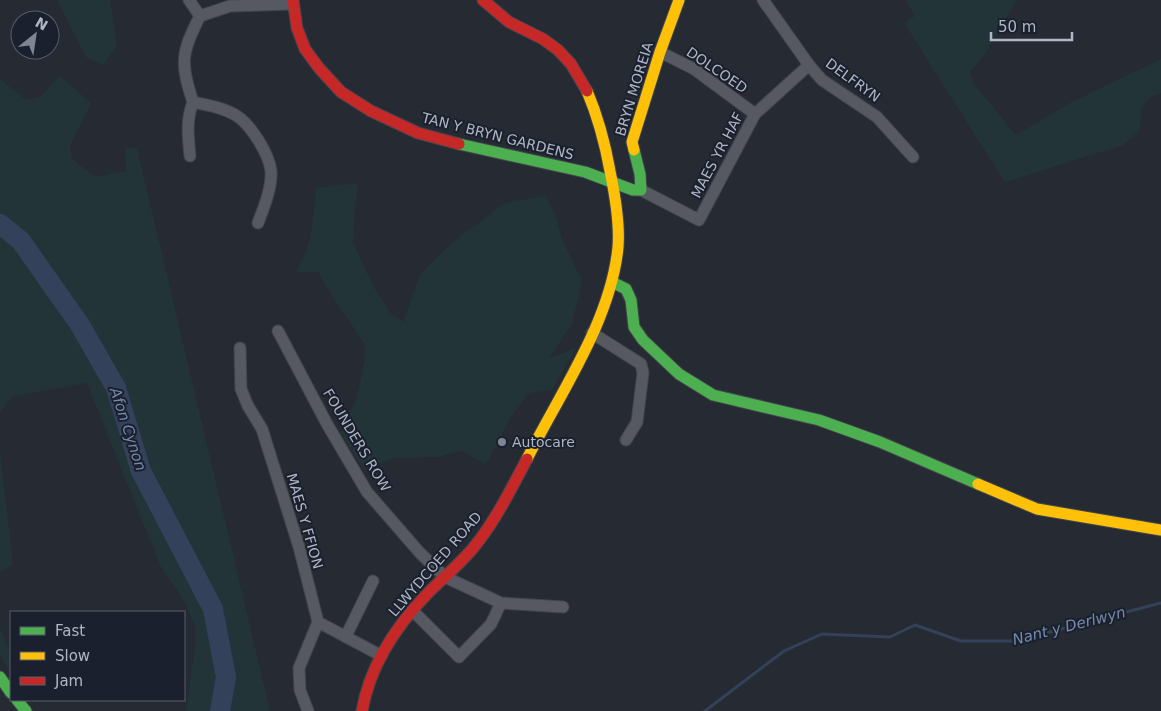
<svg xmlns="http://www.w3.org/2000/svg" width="1161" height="711" font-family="'DejaVu Sans',sans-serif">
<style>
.green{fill:#233438}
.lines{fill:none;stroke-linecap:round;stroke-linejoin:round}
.stream{stroke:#34415b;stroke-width:3}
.river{stroke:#34415b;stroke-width:20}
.street-casing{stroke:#42454c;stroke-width:13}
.fast-casing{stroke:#42454c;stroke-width:13}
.slow-casing{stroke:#42454c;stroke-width:13}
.jam-casing{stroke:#42454c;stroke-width:13}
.street{stroke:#565961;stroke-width:11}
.fast{stroke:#4caf50;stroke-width:11}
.slow{stroke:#ffc107;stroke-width:11}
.jam{stroke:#c62828;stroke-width:11}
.poi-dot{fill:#7f8592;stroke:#1a202d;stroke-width:2}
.labels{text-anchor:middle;stroke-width:4;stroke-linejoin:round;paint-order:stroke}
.street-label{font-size:14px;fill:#afb6c5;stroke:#1a202d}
.poi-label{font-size:14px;fill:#afb6c5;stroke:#1a202d;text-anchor:start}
.water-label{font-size:15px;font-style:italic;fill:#778aad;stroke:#1a202d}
</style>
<rect width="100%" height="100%" fill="#262a33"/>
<path class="green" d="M57 0H110L117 46 103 65 86 57Z
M905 0H1017L985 54 970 72 974 84 1016 135 1072 102 1161 59V93C1139 99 1142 110 1140 130L1123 145 1005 182 904 23 915 16Z
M60 76 91 103 70 145 71 158 95 177 126 171 125 147 137 149 270 711H186L195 648V627L185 602 160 565 87 383 13 396 0 412V79L26 100 40 97Z
M359 183 355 204 353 242 373 286 391 314 418 330 404 321 419 277 427 267 453 242 505 203 546 196 556 217 562 239 582 281 572 324 549 358 576 348 552 390 529 393 511 417 486 464 461 451 438 457 395 458 364 470 340 433 357 398 365 360V344L332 296 318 272H296C313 244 313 220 316 188Z
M0 453 13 564 0 572Z
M0 628 11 655V675L0 655Z"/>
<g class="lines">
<path class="stream" d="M705 711 784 651 822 634 890 637 915 625 961 641H1015L1161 603"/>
<path class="river" d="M0 224 21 241 80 325 116 388 141 471 213 609 226 677 220 711"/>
<g class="street-casing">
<path id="street" d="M189 0 200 16
M763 0 809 65 822 80 877 117 913 157
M660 52 694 69 755 114
M193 102C208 105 224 108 237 116 251 125 269 154 271 171 272 188 264 207 258 223
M190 156C188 136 186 120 193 102 180 63 181 53 200 16L230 6 292 4
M641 190 699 220 755 114 809 65
M278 331 327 424 367 492 420 553 445 577 501 603 563 607
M592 333 641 364 643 373 637 422 626 440
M240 348 241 389 248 406 262 429 299 547 318 622 299 668 300 690 308 711
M412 610 459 657 491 624 501 603
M318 622 380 655
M346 636 373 581"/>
</g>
<g class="fast-casing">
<path id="fast" d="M459 144 585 172 633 190H641L640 174 634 150
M612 282 626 289 631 300 634 327 643 340 679 374 713 395 819 420 880 442 978 484
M0 677 11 693
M17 700 26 711"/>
</g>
<g class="slow-casing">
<path id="slow" d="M634 150 632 142 660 52 679 0
M527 459C560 393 611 321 618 247 620 222 615 195 610 171 605 143 598 117 587 91
M978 484 1037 509 1161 530"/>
</g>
<g class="jam-casing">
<path id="jam" d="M293 0 297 28 305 49 319 68 341 92 371 111 418 133 459 144
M483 0 509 22 543 39 558 50 571 64 587 91
M362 711C370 665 396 626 428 593 443 578 460 564 474 547 496 520 511 489 527 459"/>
</g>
<use href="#street" class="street"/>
<use href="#fast" class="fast"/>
<use href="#slow" class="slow"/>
<use href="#jam" class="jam"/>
</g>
<circle class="poi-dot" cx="502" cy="442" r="5"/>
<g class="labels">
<g class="street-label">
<text transform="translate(717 70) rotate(34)" y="5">DOLCOED</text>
<text transform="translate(853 80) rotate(36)" y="5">DELFRYN</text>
<text transform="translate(634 89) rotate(-73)" y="5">BRYN MOREIA</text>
<text transform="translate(498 136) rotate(14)" y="5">TAN Y BRYN GARDENS</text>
<text transform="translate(717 155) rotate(-62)" y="5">MAES YR HAF</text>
<text transform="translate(357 440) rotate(59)" y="5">FOUNDERS ROW</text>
<text transform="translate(305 521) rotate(74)" y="5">MAES Y FFION</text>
<text transform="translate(435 564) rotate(-49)" y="5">LLWYDCOED ROAD</text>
</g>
<g class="poi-label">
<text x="512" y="447">Autocare</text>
</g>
<g class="water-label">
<text transform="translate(128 429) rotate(72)" y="5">Afon Cynon</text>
<text transform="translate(1069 626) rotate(-14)" y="5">Nant y Derlwyn</text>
</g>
</g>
<rect x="10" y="611" width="175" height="90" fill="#1a202d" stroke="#565c6a"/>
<rect x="20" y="627" width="25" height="8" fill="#4caf50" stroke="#565c6a"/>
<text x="55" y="636" font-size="15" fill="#afb6c5">Fast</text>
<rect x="20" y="652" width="25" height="8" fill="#ffc107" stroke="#565c6a"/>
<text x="55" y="661" font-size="15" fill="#afb6c5">Slow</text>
<rect x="20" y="677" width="25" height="8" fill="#c62828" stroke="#565c6a"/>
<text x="55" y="686" font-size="15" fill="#afb6c5">Jam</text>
<g transform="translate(35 35) rotate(30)"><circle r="24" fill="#1a202d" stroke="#565c6a"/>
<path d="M0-4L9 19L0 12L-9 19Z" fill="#7f8592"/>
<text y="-8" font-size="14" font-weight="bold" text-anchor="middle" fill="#afb6c5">N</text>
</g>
<path d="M991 32v8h81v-8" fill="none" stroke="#afb6c5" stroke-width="2.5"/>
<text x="998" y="32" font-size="15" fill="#afb6c5" stroke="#1a202d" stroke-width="4" paint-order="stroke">50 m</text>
</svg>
